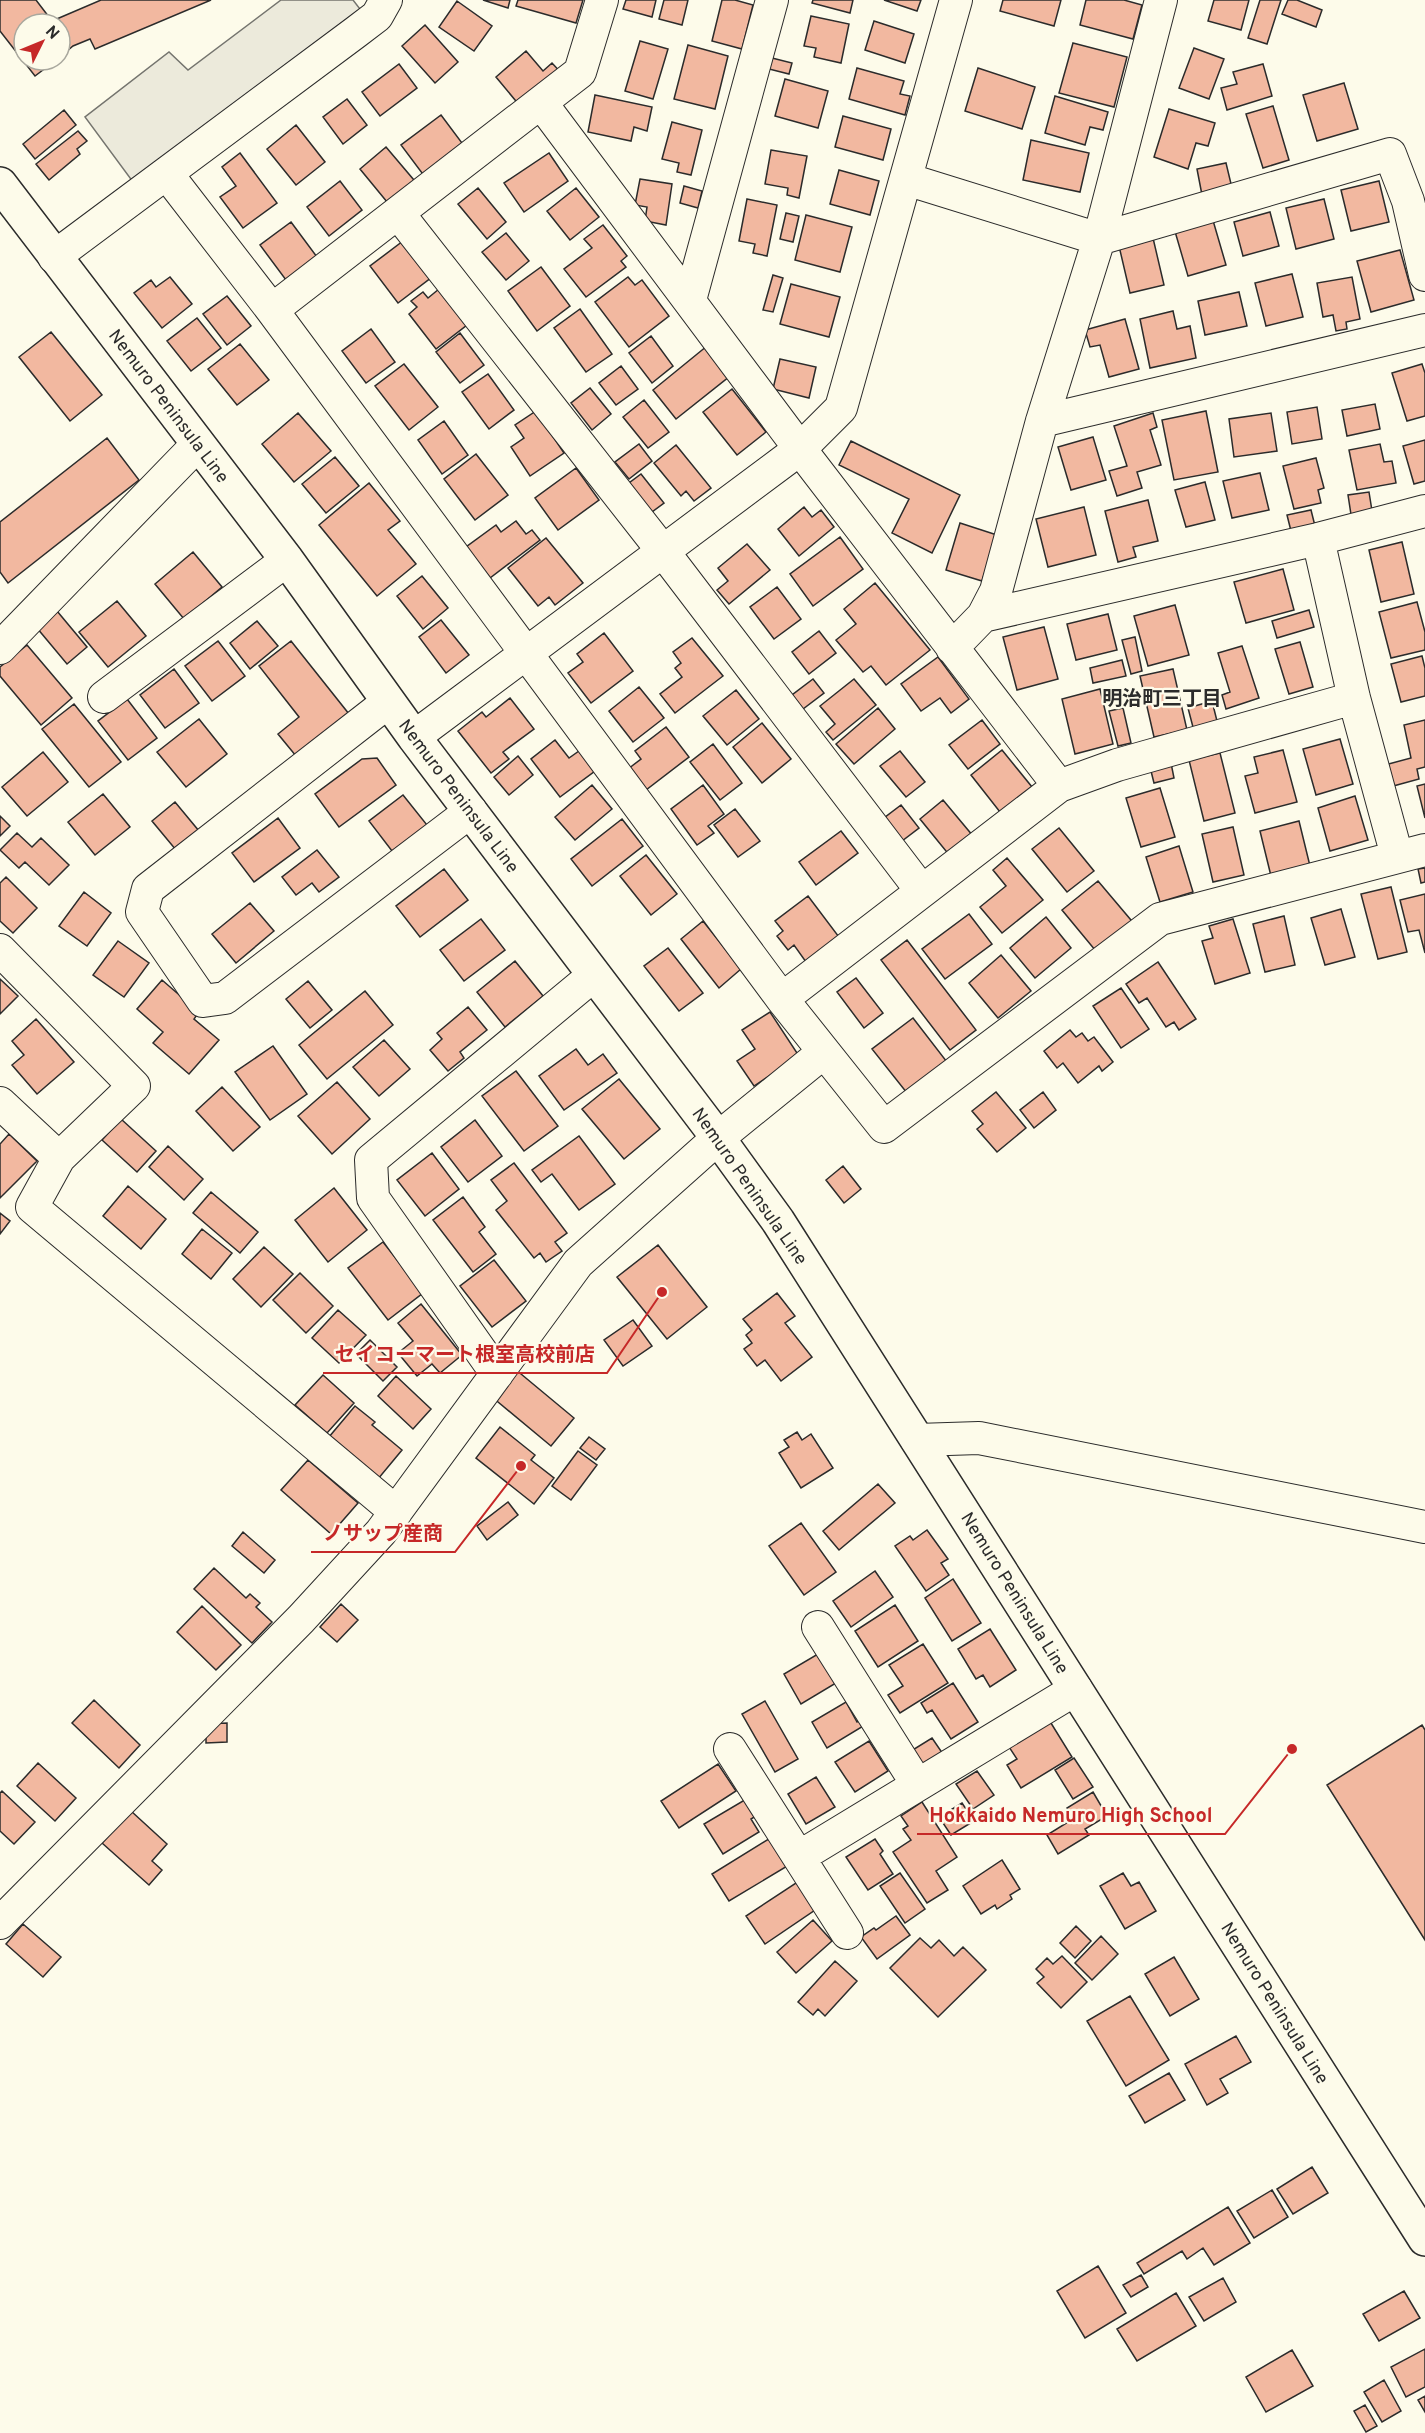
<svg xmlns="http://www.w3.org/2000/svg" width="1425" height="2433" font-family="Overpass,'Noto Sans JP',sans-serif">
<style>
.parking{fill:#eceadb;stroke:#74746e;stroke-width:1.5}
.building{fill:#f2b8a0;stroke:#2b2b2b;stroke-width:1.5}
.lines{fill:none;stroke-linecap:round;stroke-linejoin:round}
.minor-casing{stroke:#2b2b2b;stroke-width:34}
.major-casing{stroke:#2b2b2b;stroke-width:36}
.minor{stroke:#fdfbea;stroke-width:32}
.major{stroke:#fdfbea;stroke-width:33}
.labels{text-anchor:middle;stroke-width:4.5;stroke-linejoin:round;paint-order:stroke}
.street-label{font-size:18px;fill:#2b2b2b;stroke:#fdfbea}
.neighbourhood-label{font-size:20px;font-weight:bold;fill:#2b2b2b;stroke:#fdfbea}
.leader{fill:none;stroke:#c62828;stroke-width:2}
.callout-dot{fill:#c62828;stroke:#fdfbea;stroke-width:2}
.callout-label{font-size:20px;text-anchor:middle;font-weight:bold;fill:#c62828;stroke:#fdfbea;stroke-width:4.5;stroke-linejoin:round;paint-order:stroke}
</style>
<rect width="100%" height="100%" fill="#fdfbea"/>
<path class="parking" d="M281 0H353L360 9 133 182 85 117 169 52 188 70Z"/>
<path class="building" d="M0 0H36L52 21 101 0H211L95 49 90 39 73 46 60 57V24H24V60H56L35 76 0 31Z
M483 0H510L508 8Z
M518 0H583L576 23 516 6Z
M626 0H656L652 17 623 9Z
M664 0H688L682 25 659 19Z
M722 0H735L753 5 742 49 712 41Z
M813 0H853L850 13 812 3Z
M884 0H921L917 11Z
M1003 0H1061L1054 26 1000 11Z
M1086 0H1124L1142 5 1133 39 1080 25Z
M1214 0H1249L1241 30 1208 21Z
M1260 0H1281L1267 44 1248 38Z
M1288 0H1297L1322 10 1316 27 1282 14Z
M457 1 492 26 474 51 439 27Z
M811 16 849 24 841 63 814 57 816 48 804 46Z
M874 21 914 34 905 63 865 50Z
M425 25 458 62 435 83 402 46Z
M640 41 668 49 653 99 625 91Z
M1073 43 1127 57 1114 107 1059 93Z
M688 45 728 56 715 109 674 99Z
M1194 48 1224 59 1209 99 1179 88Z
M526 51 543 71 552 63 565 77 525 112 496 77Z
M772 58 792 63 789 74 769 69Z
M399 64 417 88 380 116 362 92Z
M1263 64 1272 96 1227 110 1221 88 1237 84 1233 72Z
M857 68 904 81 900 94 910 96 905 115 849 99Z
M978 68 1035 87 1022 129 965 111Z
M785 79 828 91 818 128 775 116Z
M1344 83 1358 129 1317 141 1303 95Z
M595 95 652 107 647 131 634 127 631 141 588 132Z
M1055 96 1108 112 1103 130 1090 127 1085 145 1045 133Z
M347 99 367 125 343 144 323 117Z
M1273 106 1289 160 1263 168 1246 114Z
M1169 109 1215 123 1208 146 1196 143 1188 169 1154 157Z
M64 110 76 125 35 159 23 144Z
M441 115 465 147 425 177 401 145Z
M843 116 891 129 883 160 835 147Z
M672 122 702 130 691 175 677 172 679 163 662 159Z
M296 125 325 162 296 185 267 149Z
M78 131 87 141 77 149 80 154 49 180 36 164Z
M1031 140 1089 153 1080 192 1023 180Z
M386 147 419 186 392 208 360 169Z
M771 150 807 156 799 198 787 195 788 188 765 184Z
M240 153 277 203 243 228 220 197 236 186 222 167Z
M549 153 568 181 524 212 504 183Z
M1226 163 1232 188 1202 195 1197 169Z
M839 170 879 181 870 215 830 204Z
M640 179 672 184 666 225 645 221 647 207 635 205Z
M340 181 362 210 329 236 307 207Z
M1379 181 1389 222 1351 231 1341 190Z
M684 186 702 191 698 208 680 203Z
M478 188 506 222 487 239 458 204Z
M576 188 599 217 570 240 547 211Z
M747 199 777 205 767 256 753 253 755 244 739 241Z
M1324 199 1334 239 1296 249 1286 208Z
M1270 212 1279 246 1243 256 1234 222Z
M786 213 799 216 793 242 780 239Z
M806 215 852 227 840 272 795 260Z
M1212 217 1226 265 1188 276 1174 228Z
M291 222 317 257 286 280 260 245Z
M603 225 627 256 621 261 626 267 586 297 564 269 592 248 584 239Z
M506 233 529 261 506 280 482 252Z
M1153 238 1164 285 1130 293 1119 246Z
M403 241 432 277 398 303 370 266Z
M1400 250 1414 300 1371 312 1357 261Z
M541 267 570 306 537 331 508 291Z
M1292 274 1303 317 1266 326 1255 283Z
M773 275 783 278 773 312 763 310Z
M170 277 192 304 162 328 134 293 151 280 156 287Z
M628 277 635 285 642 280 669 316 629 347 595 302Z
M1352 277 1360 319 1346 322 1347 329 1336 331 1333 315 1323 317 1317 283Z
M791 284 840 297 829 337 780 324Z
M439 289 467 325 436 349 409 314 417 307 411 301 423 292 428 298Z
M1239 292 1247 326 1205 335 1198 301Z
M227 296 251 326 227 345 203 314Z
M580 309 612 354 586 372 554 328Z
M1173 311 1177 329 1190 326 1196 358 1150 368 1140 319Z
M197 318 221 348 191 371 167 341Z
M1125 319 1139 369 1109 377 1100 345 1090 347 1085 330Z
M371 329 395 362 366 383 342 351Z
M51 332 102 395 70 421 19 357Z
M460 333 484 365 460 383 436 352Z
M651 336 673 366 652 383 629 353Z
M240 344 269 380 237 405 208 369Z
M707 346 730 376 676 419 653 390Z
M780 359 816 367 809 398 773 389Z
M404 364 438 407 409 430 375 386Z
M1422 364 1425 373V416L1407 421 1392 373Z
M621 366 638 389 616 405 599 383Z
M488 374 514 410 489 429 462 392Z
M590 388 611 414 592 430 571 403Z
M732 389 766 432 737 455 703 412Z
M644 400 669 432 648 448 623 417Z
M1375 404 1380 429 1347 436 1342 410Z
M1317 407 1322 439 1292 444 1287 412Z
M536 411 564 453 530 476 511 447 524 438 515 425Z
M1206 411 1218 472 1174 480 1162 420Z
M298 413 331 451 294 482 262 444Z
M1153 413 1157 427 1150 430 1161 465 1137 472 1142 488 1117 496 1109 471 1127 466 1114 426Z
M1271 413 1277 451 1234 457 1229 419Z
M444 421 468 455 442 474 418 440Z
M1093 437 1106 480 1071 490 1058 447Z
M107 438 139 480 8 583 0 572V522Z
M1425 440V481L1414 484 1403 446Z
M851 441 960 495 932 553 892 533 909 499 839 465Z
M639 444 652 461 629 479 615 462Z
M1380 444 1384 462 1392 461 1396 483 1357 490 1349 450Z
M676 445 711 488 694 501 686 491 681 496 654 463Z
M476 454 508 495 475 520 444 479Z
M335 457 359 486 326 513 302 484Z
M1316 458 1324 488 1318 490 1321 503 1294 509 1283 466Z
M576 468 599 500 558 530 535 498Z
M1260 473 1269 510 1232 518 1223 481Z
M641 474 664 503 648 515 625 486Z
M1205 482 1215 520 1186 527 1175 490Z
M369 483 400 521 388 530 416 564 377 596 319 525Z
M1369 492 1373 517 1352 521 1348 495Z
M1148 500 1158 541 1133 547 1136 557 1118 562 1105 511Z
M804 507 812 517 821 510 834 527 799 556 778 529Z
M1084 507 1096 555 1048 567 1036 519Z
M1311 510 1316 530 1292 535 1287 515Z
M516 521 526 534 532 530 540 540 490 578 466 547 496 525 501 532Z
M960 523 997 535 982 581 946 570Z
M840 537 863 569 813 606 790 574Z
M546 538 583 583 555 605 549 597 538 606 508 568Z
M1402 542 1414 594 1381 602 1369 550Z
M747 544 770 570 729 604 717 590 728 581 718 568Z
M193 552 222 587 184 619 155 584Z
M1283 569 1294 610 1246 623 1234 582Z
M422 576 448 608 423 629 397 596Z
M875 583 930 650 886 685 871 666 863 672 836 640 856 624 844 609Z
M777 587 801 619 774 639 750 607Z
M117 601 146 636 108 667 79 632Z
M1417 602 1425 632V650L1391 658 1379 612Z
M1175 605 1189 655 1148 666 1134 616Z
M1309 610 1314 627 1277 638 1272 621Z
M57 611 87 647 67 664 37 628Z
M1108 614 1117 650 1076 660 1067 624Z
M441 620 469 655 446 673 419 637Z
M257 621 278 646 250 669 230 643Z
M1044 627 1058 679 1017 690 1003 637Z
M819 631 836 653 809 674 792 652Z
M604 633 633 671 591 703 568 673 583 662 577 654Z
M1135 637 1142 671 1131 674 1122 640Z
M692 638 723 676 675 713 660 694 682 677 675 668 681 663 673 652Z
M218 641 245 676 212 701 185 666Z
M291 641 349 714 296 756 278 734 299 717 259 666Z
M1300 642 1313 687 1289 694 1275 649Z
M27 645 72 698 41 725 0 676V667Z
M1242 646 1259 698 1226 709 1222 695 1230 692 1218 653Z
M1422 656 1425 668V696L1401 702 1391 664Z
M938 657 969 699 951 713 940 698 921 711 901 684Z
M1122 660 1126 676 1093 683 1090 668Z
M174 669 199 703 165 728 140 695Z
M1173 669 1187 730 1154 737 1140 676Z
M813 679 824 693 803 709 792 695Z
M854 679 876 705 833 740 826 732 835 724 820 706Z
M639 687 664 718 633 742 609 711Z
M1100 689 1113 744 1075 754 1062 699Z
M736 690 759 719 727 745 703 716Z
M510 698 534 729 503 752 509 759 491 773 458 731 482 712 486 717Z
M127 699 157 738 128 760 98 721Z
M1212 701 1218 725 1194 731 1188 708Z
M74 704 121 762 89 787 42 729Z
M878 708 895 729 854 764 836 744Z
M1123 708 1131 743 1118 746 1109 711Z
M199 719 227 754 186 787 157 752Z
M982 720 1000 744 968 769 949 745Z
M1425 720V767L1417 769 1419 779 1386 788 1381 766 1411 758 1404 725Z
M762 723 791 759 762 783 733 747Z
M666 727 689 757 646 790 628 769 641 759 635 751Z
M1340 739 1353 784 1316 795 1303 749Z
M555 740 569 758 579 751 595 771 560 797 531 759Z
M713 744 742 783 720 800 690 762Z
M1002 750 1032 787 1000 812 971 775Z
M1283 750 1297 802 1255 813 1245 776 1258 773 1254 757Z
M900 751 925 782 906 797 880 766Z
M43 752 68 782 27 816 2 787Z
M1220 753 1235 813 1204 821 1189 760Z
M518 756 533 775 509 795 494 777Z
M377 758 396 785 339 827 315 794 362 759Z
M1170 758 1174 778 1154 783 1149 763Z
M1425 784V818L1417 786Z
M592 785 612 809 575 840 555 817Z
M703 785 724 814 708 826 714 833 697 845 671 809Z
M1160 788 1175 837 1141 847 1126 798Z
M103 794 130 827 95 855 68 822Z
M403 795 427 825 392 851 369 821Z
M1355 796 1368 840 1330 851 1318 808Z
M943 800 973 836 950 856 920 819Z
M175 802 199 831 176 850 152 821Z
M901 805 919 828 902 841 884 818Z
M735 809 760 841 738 857 714 825Z
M0 816 10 826 0 836Z
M278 818 300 848 254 882 232 853Z
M622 819 643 846 592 886 571 859Z
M1299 821 1310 866 1271 876 1260 831Z
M1233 827 1244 875 1213 882 1202 834Z
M1059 828 1094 871 1067 892 1032 849Z
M841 831 858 853 816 885 799 862Z
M17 833 32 847 41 838 69 865 49 885 25 862 19 868 0 850Z
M1179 846 1193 892 1160 902 1146 857Z
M317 850 339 877 319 892 312 883 296 895 282 877Z
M646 855 677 894 651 915 620 876Z
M1007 858 1043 900 1002 933 980 907 1006 886 993 870Z
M1425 868V882L1421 883 1418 869Z
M444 869 468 900 420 937 396 906Z
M6 877 37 908 13 933 0 921V883Z
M1098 881 1136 926 1100 956 1062 910Z
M1391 887 1407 952 1378 959 1361 894Z
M84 892 111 913 87 946 59 926Z
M1425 894V953L1419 930 1408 932 1400 900Z
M808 896 839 937 806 962 794 945 788 950 777 936 783 931 775 921Z
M250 903 274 931 236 963 212 934Z
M1341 909 1355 957 1325 965 1311 918Z
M969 914 992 944 945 979 922 949Z
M1284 916 1295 965 1265 972 1253 924Z
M1046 917 1071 948 1035 978 1010 948Z
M481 919 505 950 464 981 440 950Z
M1233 919 1250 973 1215 984 1202 941 1213 938 1209 926Z
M703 921 741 969 719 988 681 939Z
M907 940 976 1030 950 1050 881 960Z
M118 941 149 963 124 997 93 975Z
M668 948 703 993 679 1011 644 966Z
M1001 955 1031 991 998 1018 969 983Z
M515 961 543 996 505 1027 477 992Z
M1158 962 1196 1019 1179 1030 1174 1022 1166 1027 1147 998 1139 1003 1126 984Z
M856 978 883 1013 864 1028 837 992Z
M0 979 18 996 0 1014Z
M162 980 199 1012 194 1019 219 1040 189 1074 153 1043 163 1032 137 1009Z
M308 981 332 1010 310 1028 286 999Z
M1121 988 1149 1029 1121 1048 1093 1006Z
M365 991 393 1025 327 1079 299 1045Z
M468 1007 487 1030 460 1052 464 1058 448 1071 430 1050 442 1039 437 1033Z
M770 1012 799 1056 754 1086 737 1061 755 1049 742 1030Z
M913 1018 947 1062 907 1093 872 1049Z
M36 1019 74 1062 37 1094 12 1065 24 1055 12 1041Z
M1070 1030 1076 1037 1082 1033 1088 1041 1094 1037 1113 1062 1102 1071 1099 1066 1078 1083 1063 1063 1057 1068 1044 1051Z
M384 1040 410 1069 379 1096 353 1067Z
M273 1046 307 1094 270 1120 235 1072Z
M576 1049 588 1065 603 1054 617 1073 564 1110 539 1076Z
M516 1071 558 1126 524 1151 482 1096Z
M619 1079 660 1129 624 1159 582 1109Z
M337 1082 370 1119 332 1154 298 1116Z
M222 1087 260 1127 233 1151 196 1111Z
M996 1092 1026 1128 997 1152 977 1129 983 1124 972 1111Z
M1043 1092 1056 1110 1034 1128 1020 1110Z
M121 1119 156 1151 137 1172 102 1140Z
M475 1120 502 1156 468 1182 441 1147Z
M9 1134 37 1161 0 1198V1144Z
M579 1136 615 1184 579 1210 552 1174 541 1182 532 1170Z
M168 1146 203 1179 184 1200 149 1167Z
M432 1153 459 1189 425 1216 397 1180Z
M514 1163 567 1233 555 1242 562 1251 546 1262 540 1253 534 1258 496 1210 507 1201 491 1180Z
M843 1166 861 1189 844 1203 826 1180Z
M128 1186 166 1219 141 1249 103 1216Z
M334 1188 367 1230 328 1262 295 1220Z
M211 1192 258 1232 240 1253 193 1213Z
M463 1197 485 1227 479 1232 496 1254 473 1272 433 1220Z
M0 1213 10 1221 0 1234Z
M202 1229 232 1253 211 1279 182 1254Z
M383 1242 423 1293 388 1320 348 1268Z
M658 1245 707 1307 667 1339 617 1277Z
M264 1247 293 1274 261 1307 233 1279Z
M494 1260 526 1301 492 1327 460 1286Z
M300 1273 333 1306 306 1333 273 1300Z
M777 1293 795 1316 785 1323 812 1357 781 1381 765 1360 757 1366 744 1349 752 1343 746 1335 752 1330 743 1319Z
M421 1304 462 1355 440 1373 432 1364 417 1376 398 1353 413 1341 398 1323Z
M338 1310 366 1335 339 1363 312 1338Z
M633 1320 652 1346 623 1366 604 1340Z
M370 1340 397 1367 383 1381 356 1354Z
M515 1369 574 1418 551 1446 492 1397Z
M323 1375 354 1403 327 1433 295 1405Z
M396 1376 431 1409 413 1429 378 1396Z
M355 1406 375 1422 372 1425 402 1450 378 1479 329 1437Z
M500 1427 535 1455 531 1460 554 1478 534 1504 476 1458Z
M797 1432 802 1440 811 1434 833 1468 801 1488 779 1453 789 1447 784 1440Z
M589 1437 605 1449 596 1460 580 1448Z
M578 1451 597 1465 571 1500 552 1486Z
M308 1460 358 1503 331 1534 281 1490Z
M878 1484 895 1503 839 1550 823 1531Z
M508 1502 518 1515 487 1540 477 1526Z
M801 1523 836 1572 804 1595 769 1546Z
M927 1530 948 1559 941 1563 949 1575 926 1591 895 1546 910 1536 913 1540Z
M243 1532 275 1560 264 1573 232 1546Z
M214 1568 246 1598 250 1594 260 1603 256 1607 272 1622 252 1643 194 1589Z
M875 1571 893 1597 851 1627 833 1601Z
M953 1579 981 1623 952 1641 925 1598Z
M341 1604 358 1620 337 1642 320 1627Z
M895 1605 918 1641 878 1667 855 1631Z
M202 1606 241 1645 216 1670 177 1632Z
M990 1629 1016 1670 990 1687 983 1675 976 1679 958 1649Z
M923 1644 948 1683 900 1713 888 1695 903 1686 889 1665Z
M823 1651 841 1680 801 1704 784 1674Z
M953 1683 978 1722 951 1739 932 1710 927 1713 921 1703Z
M94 1700 140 1745 119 1768 72 1723Z
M765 1701 798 1759 775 1772 742 1714Z
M846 1702 857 1722 862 1719 865 1725 827 1748 812 1722Z
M1046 1715 1072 1757 1021 1788 1007 1765 1017 1759 1009 1747Z
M227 1723V1742L206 1743V1724Z
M1422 1725 1425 1730V1940L1327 1785Z
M932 1738 943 1754 922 1768 911 1751Z
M869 1741 888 1771 855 1792 835 1762Z
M1074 1758 1093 1787 1073 1799 1055 1770Z
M38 1763 76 1798 55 1821 17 1786Z
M718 1764 736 1791 679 1828 661 1801Z
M977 1771 994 1795 973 1809 956 1784Z
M816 1777 835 1807 806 1824 788 1794Z
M2 1791 35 1822 14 1844 0 1831V1793Z
M1093 1792 1107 1816 1085 1829 1089 1835 1058 1854 1047 1835 1073 1819 1067 1808Z
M748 1798 759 1814 751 1819 759 1832 723 1854 704 1824Z
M922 1802 957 1857 936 1871 948 1890 927 1903 893 1852 911 1840 903 1829 908 1826 901 1816Z
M962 1803 974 1821 951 1835 939 1817Z
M131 1811 167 1844 152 1861 162 1870 149 1885 102 1843Z
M772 1837 789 1865 729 1901 712 1874Z
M875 1839 883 1851 880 1854 893 1874 868 1890 846 1857Z
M1002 1860 1020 1889 1010 1895 1012 1899 997 1909 995 1905 981 1914 963 1886Z
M900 1873 925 1909 905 1923 880 1886Z
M1123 1873 1131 1886 1139 1882 1156 1911 1125 1929 1100 1886Z
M799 1881 818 1908 765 1944 746 1916Z
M896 1916 910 1935 877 1959 861 1937 874 1928 876 1930Z
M813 1920 832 1941 796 1973 777 1952Z
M23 1924 61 1957 43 1977 6 1944Z
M1076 1926 1091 1941 1075 1958 1060 1943Z
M1101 1936 1118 1954 1092 1980 1075 1963Z
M920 1938 931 1948 939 1940 954 1956 963 1947 986 1970 938 2017 890 1968Z
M1062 1956 1087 1982 1061 2008 1037 1983 1044 1977 1036 1969 1047 1958 1053 1964Z
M1174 1957 1199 1999 1170 2016 1145 1974Z
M835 1961 857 1981 825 2016 818 2009 813 2015 798 2002Z
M1130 1996 1169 2060 1126 2086 1087 2021Z
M1236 2036 1251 2062 1220 2079 1228 2093 1207 2105 1185 2064Z
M1169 2073 1185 2100 1145 2123 1129 2096Z
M1312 2167 1328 2193 1293 2214 1277 2189Z
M1272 2190 1288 2217 1254 2238 1237 2211Z
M1228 2207 1250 2243 1214 2265 1203 2248 1187 2259 1182 2251 1144 2274 1137 2263Z
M1098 2266 1126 2313 1085 2338 1057 2291Z
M1141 2275 1148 2287 1131 2297 1123 2285Z
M1223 2278 1236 2302 1204 2321 1189 2297Z
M1404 2291 1420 2318 1379 2341 1363 2314Z
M1176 2293 1196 2326 1137 2361 1117 2329Z
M1425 2349V2387L1406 2397 1391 2367Z
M1292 2350 1313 2386 1266 2412 1246 2377Z
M1384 2380 1401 2411 1382 2422 1364 2392Z
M1425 2396V2412L1418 2400Z
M1365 2405 1377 2426 1366 2432 1354 2411Z"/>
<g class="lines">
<g class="minor-casing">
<path id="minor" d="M542 104 800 449 1059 786
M167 174 272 310 782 999 884 1127 1160 919 1425 850
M906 179 1099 239 1390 154 1408 201 1425 275
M398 213 662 550 921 890
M54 257 356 32 377 16 386 0
M690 300 772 0
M272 310 580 72 602 0
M1042 421 1425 330
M1318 539 1354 698 1397 856
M983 616 1318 539 1425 511
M0 648 198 444
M952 648 983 616 996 591 1042 421 1099 239 1161 0
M104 697 287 560
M388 702 148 889 142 912 203 1001 225 998 471 811
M414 737 800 449 841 408 956 0
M0 950 134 1086 59 1158
M782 999 1059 786 1117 765 1354 698
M0 1103 59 1158 32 1207 396 1512
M497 1374 373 1198 371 1160 594 975
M917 1440 979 1438 1425 1527
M818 1627 917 1784
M730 1749 847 1933
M799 1857 1076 1689
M0 1923 301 1619 381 1532 578 1263 718 1138 824 1052"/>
</g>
<g class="major-casing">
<path id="major" d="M0 184 287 560 414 737 718 1138 778 1221 1425 2239"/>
</g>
<use href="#minor" class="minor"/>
<use href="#major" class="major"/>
</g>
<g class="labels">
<g class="street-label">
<text transform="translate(169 406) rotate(53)" y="6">Nemuro Peninsula Line</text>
<text transform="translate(459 796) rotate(53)" y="6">Nemuro Peninsula Line</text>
<text transform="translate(750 1186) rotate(55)" y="6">Nemuro Peninsula Line</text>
<text transform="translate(1015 1593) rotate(58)" y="6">Nemuro Peninsula Line</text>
<text transform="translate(1275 2003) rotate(58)" y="6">Nemuro Peninsula Line</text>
</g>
<g class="neighbourhood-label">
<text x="1162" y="705">明治町三丁目</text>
</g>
</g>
<path class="leader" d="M662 1292L607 1373H323M521 1466L455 1552H311M1292 1749L1225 1834H917"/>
<g class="callout-dot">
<circle cx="662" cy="1292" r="6"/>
<circle cx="521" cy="1466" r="6"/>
<circle cx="1292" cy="1749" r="6"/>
</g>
<g class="callout-label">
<text x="465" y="1361">セイコーマート根室高校前店</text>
<text x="383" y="1540">ノサップ産商</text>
<text x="1071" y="1822">Hokkaido Nemuro High School</text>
</g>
<g transform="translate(42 42) rotate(47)"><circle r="28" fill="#fdfbea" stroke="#a9a89e" stroke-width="1.5"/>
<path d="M0-4.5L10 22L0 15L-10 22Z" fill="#c62828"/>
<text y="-9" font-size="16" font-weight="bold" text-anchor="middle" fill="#2b2b2b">N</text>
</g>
</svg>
